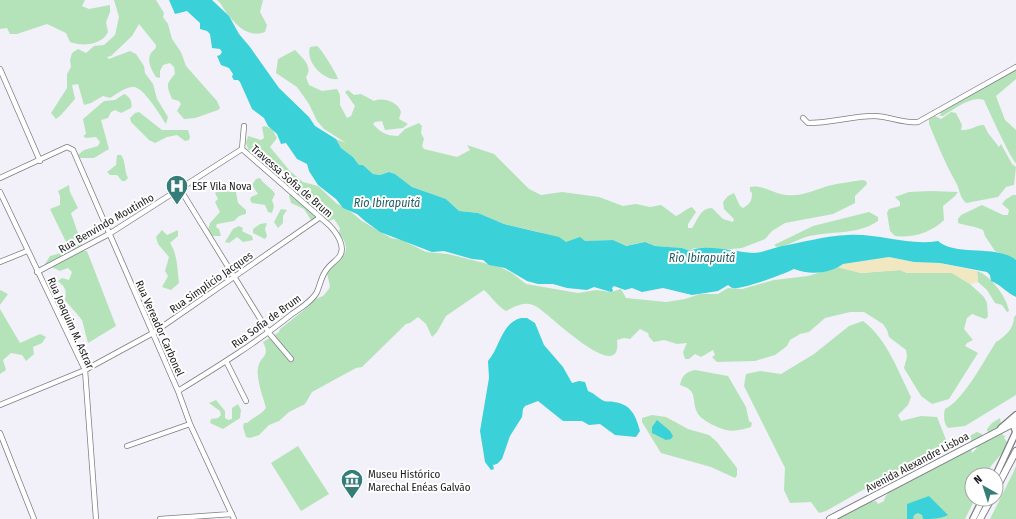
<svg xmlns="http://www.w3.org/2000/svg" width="1016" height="519" font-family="'Fira Sans Condensed',sans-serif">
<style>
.green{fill:#b5e3b9}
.sand{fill:#f1e8c2}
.water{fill:#3ad1d9}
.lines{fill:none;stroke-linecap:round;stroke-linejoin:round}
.minor-casing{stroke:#7f7d84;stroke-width:6}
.tertiary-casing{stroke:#7f7d84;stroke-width:8}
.secondary-casing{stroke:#7f7d84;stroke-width:8}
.minor{stroke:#fff;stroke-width:4.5}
.tertiary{stroke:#fff;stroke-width:5.5}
.secondary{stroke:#fff;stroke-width:6}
.labels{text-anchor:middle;stroke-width:4;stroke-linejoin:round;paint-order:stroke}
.street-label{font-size:11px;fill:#1c1c1e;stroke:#fff}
.poi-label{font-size:11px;fill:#1c1c1e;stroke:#fff;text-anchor:start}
.water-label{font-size:12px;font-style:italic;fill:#225d61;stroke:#fff}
</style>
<rect width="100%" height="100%" fill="#f2f0f8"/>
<path class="green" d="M0 0H85L82 6 89 9 110 5V12L106 22 108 32C102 45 82 47 70 42L66 33 47 24 17 34H10L7 28 0 29Z
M114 0H156L164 13 163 17 168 24 172 39 181 52 186 66 217 101 220 108 218 110 195 118 184 119 177 111 181 104 179 101 172 99C167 86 165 85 175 74L174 67 170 63 163 65 160 71V78L156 77C152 71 146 61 151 53 154 49 156 50 156 45L139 24 132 36 111 56 107 57 109 59 130 51 136 54 144 66 145 73 153 84 157 99 168 117 166 124C160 115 143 86 133 87 125 87 117 94 110 98L103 96 91 103 84 105 78 84 72 85 75 99 61 115 56 119 51 113 67 88V74L71 67 70 60 72 53 78 49 86 53 94 46 104 45 115 35 119 17Z
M217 0H263L260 12 267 25 265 32C249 38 238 27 228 15 224 10 222 4 217 0Z
M317 46C321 48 338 76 338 79 324 81 305 62 310 47Z
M295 50C301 57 314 66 306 77L309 85 322 91 337 89 340 95V105L347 118 351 116 355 106 345 92 348 90 354 95 361 94 374 101C383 97 398 102 401 112L399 119 408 124 403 128 385 130 382 121 375 122 373 124C380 132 386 136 398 136L405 129 419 123 422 126 421 133 424 139 422 146 424 149 457 157 470 150 467 145 494 154 529 189 541 195 562 192 599 197 623 206 636 204 650 207 661 205 676 216C682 214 685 209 692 207L696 212 688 224V228H692C698 220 700 208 712 208L723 219 733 222 734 219 724 209 723 202 728 196 734 193 740 206 743 208C750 204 752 201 752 193L750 191V187C762 184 774 194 786 195 801 197 814 190 828 186 839 183 851 182 862 180L866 181 867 184 855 196V203L833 214 785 223 772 231 765 239 742 248 722 250 694 248 690 251 681 248 655 246 645 242 625 246 613 240 566 242 539 232 504 224 478 213 459 211 446 199 412 187 395 174 389 172 380 175 373 174 363 165H359L353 157 341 148 336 139 346 143 324 129 317 121 309 104 297 87 276 73 278 59Z
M1016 70V79L996 96 1005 120 1016 130V163C1011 160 988 109 984 100 972 95 953 110 943 116H940L941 112 972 93Z
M124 94C130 96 133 103 131 108L121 113 115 110 111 112 108 118 101 120 109 149 94 158H80L78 155 84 150 98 146 100 142 96 137 86 138 83 136 86 134 83 119 104 101 115 100Z
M139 112 162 130H188L190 137 189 140 185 141 177 135 167 137 155 143 149 140 131 122 130 118 135 113Z
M951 112 956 113 962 125 961 130C973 130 978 124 984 125L988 133 999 147 1001 144 1012 164 1016 167 1014 185 1006 187 998 197 966 203C959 197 960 188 955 181 945 163 937 143 929 124V119L935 116 941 119Z
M265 126 272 129 277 138 270 147 290 171 303 182 318 186 336 203 351 212 362 221 391 238 402 240 426 252 448 254 500 267 512 273 526 284 578 293 596 290 611 292 621 289 626 298 666 302 685 299 700 294H718L728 288 742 289 774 280 808 276 838 267 861 273 900 270 907 273H952L970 284 984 297 987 303 988 317 985 319 972 314 967 318 964 329 973 340 967 343 965 346 978 353 949 399 932 404 921 396 904 368 907 357 906 350 889 337 887 330 883 324 864 312H850L825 318 809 332 800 334 790 340 787 346 775 355 755 361 717 362 712 357 715 355 713 350 701 357 695 354 689 359H685L683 352 687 343 677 344 664 340 654 342 649 337 648 333 640 329 630 339 624 338 617 340C623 388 548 313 537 307 526 300 516 306 506 311 497 306 492 297 484 290L446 316 437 332 432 337 426 324 418 317 410 323 406 324 362 367 356 368 312 392 305 404 289 412 279 421 269 425 259 435 250 438 246 437 243 427 244 423H247C253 417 261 415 266 408 263 397 256 379 258 368 260 355 271 358 263 342L279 332 280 329 304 310 313 300 323 296 328 290 330 287 327 273C338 257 356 255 339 233L340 228 334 219 323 223 318 218 311 220 304 209 291 203 289 196 294 189 279 168 265 163 248 149 246 143 248 136 261 140 264 138 262 127Z
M117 155H121C126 161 124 171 128 178L125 181H122L117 175H110L107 172 116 165Z
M260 178C264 185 271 187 275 194L272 200 274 206 272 213 268 212 265 205 252 203 250 200 251 197 258 194 252 185 256 179Z
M69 185 70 192 78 208 71 213 84 251H87L116 326 88 343 82 320 65 300C67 290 65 287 58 281L62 278 69 280 72 272 68 268 60 271 45 264 50 256 65 252 66 242 50 209 60 205V196L58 191Z
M224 186H228L229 190 236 192 238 203 246 210V214L239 216 234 221 217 224 216 227 219 229 221 236H211L208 230 210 223 220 212 215 202 218 199 215 193 218 191 221 192Z
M931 191 958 192 954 197 943 206 944 220C931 233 912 238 895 236L890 231 887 213 889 209 900 206V202L895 197 909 192Z
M1013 195H1016V260L995 251 985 236 983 230C975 226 967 226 958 223V219L961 215 982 205 1003 215H1008L1009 210 1002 204 1005 200Z
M281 209 287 210 283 216V223L278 228 274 222Z
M869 212 878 217V221C856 236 831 230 806 237 796 240 788 246 777 247L774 245 813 226Z
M267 223 265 229 267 236 265 239 253 233V229L260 224Z
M239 226 243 228 242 231 252 236 253 240 243 242 237 237 229 243 225 242 233 229Z
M162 230 167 235 178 230V236L170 243C178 255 177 269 179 283L171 290 162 287 168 276 165 271 169 257 158 244 156 237Z
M977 271C990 275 1007 297 1009 311L1007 312 1002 305 995 303 987 290 978 282Z
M0 290 8 294 0 305V309L20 343 40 334 46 337 42 343 33 347 34 354 26 361 22 355 11 353 3 360 6 370 0 374Z
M1016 315V395L965 426 948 428C944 424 943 415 945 409 963 401 985 359 996 342 1006 336 1014 328 1014 317Z
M863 321C887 339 898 371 911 397L908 405 898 415 901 421 921 416 937 417 947 442 826 511 819 513 811 502 790 503 784 490 785 468 744 386 746 374 760 371 781 374 814 354 849 326Z
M695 370 728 376 746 407 749 421 752 423 751 427C744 429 734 432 726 430 718 428 700 420 697 412 691 399 699 391 680 385 682 376 685 372 695 370Z
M216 400 225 411V418L228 420 232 419V408L238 404 241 410 240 418 223 429 210 423 211 419 218 418 221 415 220 411 209 403Z
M652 415 666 417 688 429 709 435 717 442 730 459 737 468V475L735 478 711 467 661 453 642 422V418Z
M1000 418 1003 436 1006 435 1004 438 1009 445 991 466 986 475H972V499H975L965 519H834L865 503 876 501 878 504 884 501C885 493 899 482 909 482L914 475 971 445 972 453 977 448 970 440 971 435 977 432 982 434V438L988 434 987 429 992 423Z
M298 446 329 494 301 511 271 463Z
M1016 466V519H990L1013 473Z"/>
<path class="sand" d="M889 257 914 262 940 263 977 271 978 282 970 284 952 273H907L900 270 861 273 838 267 843 264Z"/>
<path class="water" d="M169 0H212L229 16 239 34 250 47 279 88 309 117 315 126 336 139 341 148 353 157 359 165H363L373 174 380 175 389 172 395 174 412 187 446 199 459 211 478 213 504 224 559 237 566 242 580 237 585 241 613 240 626 246 645 242 655 246 682 248 690 251C703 243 736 252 753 253 762 253 773 248 782 246 804 242 825 236 848 235 878 233 908 246 938 241 957 257 996 244 1016 260V297C1007 293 1000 284 991 281L990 275 987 272 940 263 914 262 889 257 843 264C830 274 809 275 794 269 784 274 742 290 733 288 731 288 730 286 728 285L718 291 692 295 663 288 642 292 632 288 625 290 614 286 612 288 613 291 611 292 594 287 587 290 567 288 553 284H538L527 281 505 268 489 265 483 260 472 259 444 251 432 252 380 232 365 221 357 214 343 208 336 199 318 185 309 171 307 164 297 159 286 143 281 144 277 134 268 126 264 118 252 109 240 82 238 80H234L232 77 233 74 229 68 221 65 217 56 220 55 222 52 220 49 212 48 210 34 207 31 200 29V23L187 11 175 14Z
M521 318H527L535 323 544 345 563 367 572 383 579 381 585 382 588 391C594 393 598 398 604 401 607 402 611 401 614 402 631 404 636 416 640 431L636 437 615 435 600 424 589 425 582 421H563L538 401 525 406 523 409 522 417 510 436 502 459 497 464 493 465 494 469 491 470 485 462 480 431 489 378 488 361C500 348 501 323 521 318Z
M657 420 670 431 673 436 671 439 666 440 652 433V427Z
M929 496 948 515C941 519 931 519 923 519L922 515 918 513 914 515 913 519H907V504Z"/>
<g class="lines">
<g class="minor-casing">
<path id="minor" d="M0 69 40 161
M803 118 808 123C831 123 852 116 874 116 889 116 903 124 918 122L1016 67
M0 178 67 147 73 150 178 391 190 424 234 519
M180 189 269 333 291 359
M0 192 85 370 96 519
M0 262 27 251
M37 272 109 234 242 149
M226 361 246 401
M178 391C217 367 256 343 292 314 301 308 312 301 317 292 320 285 321 278 325 272 329 265 335 262 339 257 347 247 336 232 329 225L242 149 244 126
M0 405 85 370 153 333 319 218
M0 433 34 519
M127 446 190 424
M160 519 232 514"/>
</g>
<g class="tertiary-casing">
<path id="tertiary" d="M1001 428 1016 415
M996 475 1016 432 1013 424 1016 422
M973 519 983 499"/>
</g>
<g class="secondary-casing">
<path id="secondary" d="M996 489 1016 451
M830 519 1016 422
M980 519 991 499"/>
</g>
<use href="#minor" class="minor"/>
<use href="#tertiary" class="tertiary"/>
<use href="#secondary" class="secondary"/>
</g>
<defs>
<g id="hospital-pin" transform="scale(1.15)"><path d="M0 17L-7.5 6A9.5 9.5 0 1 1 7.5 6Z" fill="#357d78" stroke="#fff"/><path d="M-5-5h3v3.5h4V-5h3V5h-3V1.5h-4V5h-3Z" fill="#fff"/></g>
<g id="museum-pin" transform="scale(1.15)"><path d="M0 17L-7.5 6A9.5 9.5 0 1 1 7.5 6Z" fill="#357d78" stroke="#fff"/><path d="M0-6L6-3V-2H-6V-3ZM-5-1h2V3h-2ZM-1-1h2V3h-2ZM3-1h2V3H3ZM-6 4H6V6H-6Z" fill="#fff"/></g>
</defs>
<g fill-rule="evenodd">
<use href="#hospital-pin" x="177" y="186"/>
<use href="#museum-pin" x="352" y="480"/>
</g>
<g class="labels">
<g class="street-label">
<text transform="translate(292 181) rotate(41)" y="4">Travessa Sofia de Brum</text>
<text transform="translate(106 223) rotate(-30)" y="4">Rua Benvindo Moutinho</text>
<text transform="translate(211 282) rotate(-35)" y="4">Rua Simplicio Jacques</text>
<text transform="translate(266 321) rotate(-36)" y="4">Rua Sofia de Brum</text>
<text transform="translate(71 323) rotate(66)" y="4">Rua Joaquim M. Astrar</text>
<text transform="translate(160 328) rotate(66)" y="4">Rua Vereador Carbonel</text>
<text transform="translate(917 462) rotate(-28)" y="4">Avenida Alexandre Lisboa</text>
</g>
<g class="poi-label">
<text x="192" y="190">ESF Vila Nova</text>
<text x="368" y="478">Museu Histórico<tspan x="368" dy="13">Marechal Enéas Galvão</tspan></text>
</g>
<g class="water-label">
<text x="387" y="207">Rio Ibirapuitã</text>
<text x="702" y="262">Rio Ibirapuitã</text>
</g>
</g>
<g transform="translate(984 487) rotate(321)"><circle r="19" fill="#ffffff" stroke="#a4a4a5"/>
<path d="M0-3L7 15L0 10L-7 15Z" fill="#357d78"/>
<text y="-6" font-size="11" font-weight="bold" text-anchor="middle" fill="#1c1c1e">N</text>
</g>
</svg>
